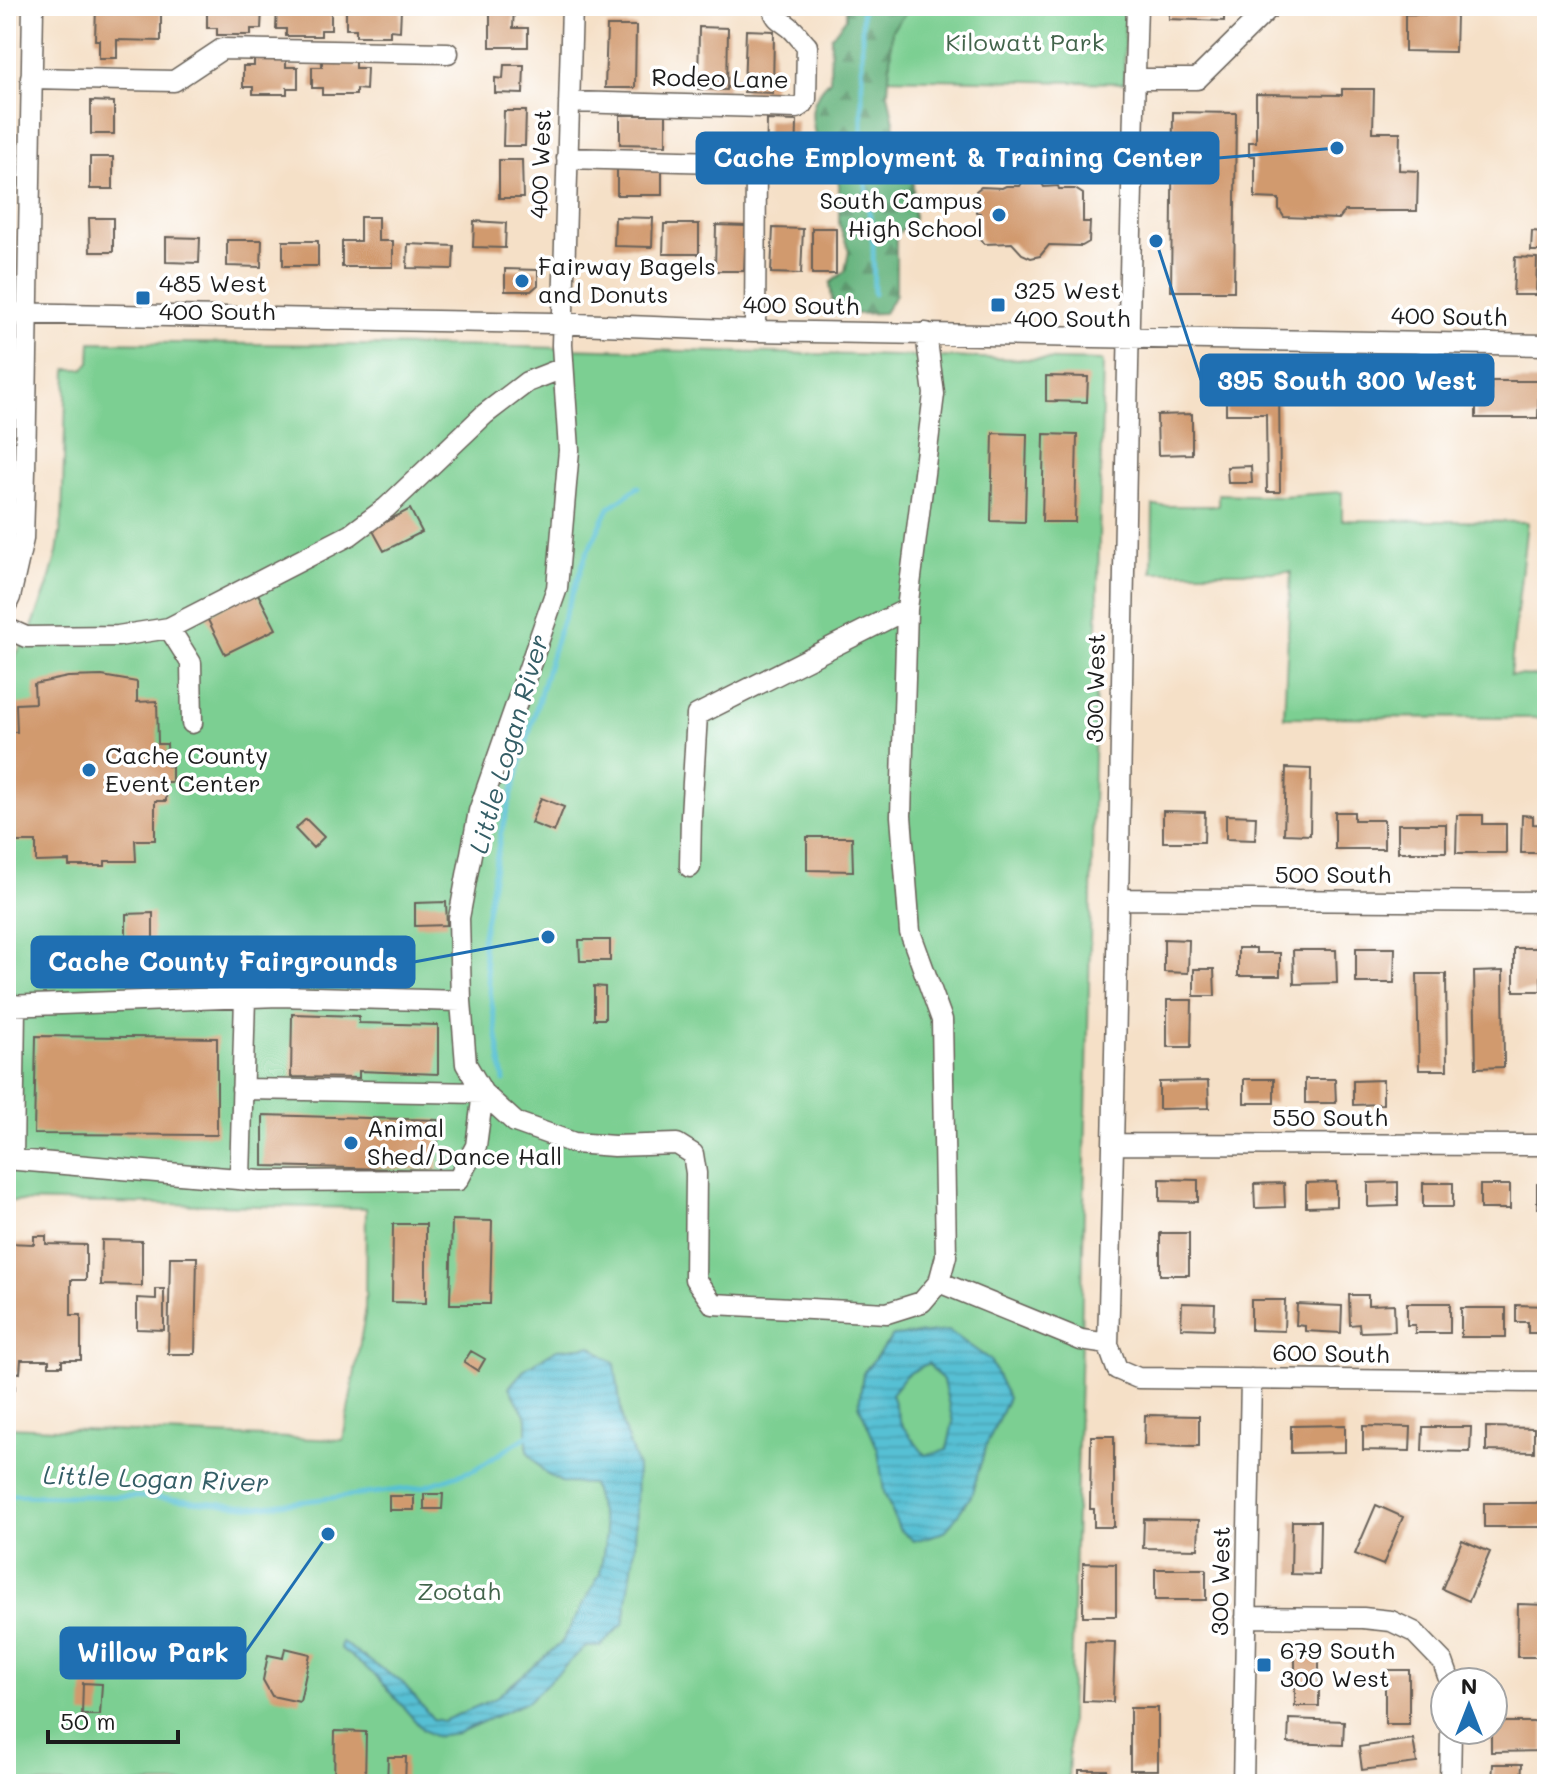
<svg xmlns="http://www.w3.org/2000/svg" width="1553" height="1790" font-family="Mali,sans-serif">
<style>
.green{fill:#7bcf92;stroke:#4c7657;stroke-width:2}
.forest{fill:url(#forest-firs);stroke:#40674c;stroke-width:2}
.water{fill:url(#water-rules);stroke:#3a6e78;stroke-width:2;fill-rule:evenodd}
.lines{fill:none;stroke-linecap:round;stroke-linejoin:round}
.stream{stroke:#57c0d4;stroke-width:5}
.building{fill:#d19a6e}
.minor-casing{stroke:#686158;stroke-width:23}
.minor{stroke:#fff;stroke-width:20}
.poi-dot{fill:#1f6fb2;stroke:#fff;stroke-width:3}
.labels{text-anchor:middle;stroke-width:7;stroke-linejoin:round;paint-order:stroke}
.park-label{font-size:24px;fill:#42644b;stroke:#fff}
.street-label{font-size:24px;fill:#1c1c1c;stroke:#fff}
.poi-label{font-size:24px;fill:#1c1c1c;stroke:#fff;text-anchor:start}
.water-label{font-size:26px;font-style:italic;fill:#345e66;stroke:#fff}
.leader{fill:none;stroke:#1f6fb2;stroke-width:3}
.callout-dot{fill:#1f6fb2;stroke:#fff;stroke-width:3}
.callout{fill:#1f6fb2;stroke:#1f6fb2;stroke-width:3}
.callout-label{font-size:26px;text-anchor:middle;font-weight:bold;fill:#fff}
</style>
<defs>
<pattern id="forest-firs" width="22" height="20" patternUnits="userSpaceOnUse" patternTransform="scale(2)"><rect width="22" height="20" fill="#64b27c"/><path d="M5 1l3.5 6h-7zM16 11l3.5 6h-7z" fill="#529065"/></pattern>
<pattern id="water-rules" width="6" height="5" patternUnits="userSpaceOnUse" patternTransform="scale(2)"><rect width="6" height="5" fill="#57c0d4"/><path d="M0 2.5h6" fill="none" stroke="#4ba4b5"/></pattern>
</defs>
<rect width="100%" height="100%" fill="#fff"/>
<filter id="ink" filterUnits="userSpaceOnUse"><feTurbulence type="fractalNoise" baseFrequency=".0125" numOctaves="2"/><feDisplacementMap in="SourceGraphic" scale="16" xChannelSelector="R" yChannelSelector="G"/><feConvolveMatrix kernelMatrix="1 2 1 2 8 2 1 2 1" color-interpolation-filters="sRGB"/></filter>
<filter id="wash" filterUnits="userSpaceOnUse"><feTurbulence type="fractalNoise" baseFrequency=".006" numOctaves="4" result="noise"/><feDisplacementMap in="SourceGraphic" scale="32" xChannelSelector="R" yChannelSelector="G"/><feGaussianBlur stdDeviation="1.8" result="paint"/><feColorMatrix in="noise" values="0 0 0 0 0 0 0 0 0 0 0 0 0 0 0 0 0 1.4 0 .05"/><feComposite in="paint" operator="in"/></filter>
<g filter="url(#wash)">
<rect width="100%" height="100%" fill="#f5e0c7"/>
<path class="green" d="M882 6H1125L1124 83 881 78Z
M91 342 519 347 1103 361 1081 1340 1068 1784H6V1427L343 1440 365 1314 366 1208 6 1201V672L32 627 47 588 57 553 62 519 67 369H84L90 362Z
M1342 492V520L1527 522 1510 675 1547 676V718L1284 717 1291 572H1152L1153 506H1218V494L1282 496Z"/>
<path class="forest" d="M846 6H911L892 30 888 93 904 171 913 181 914 219 896 235V294L884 313 851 314 833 308 830 283 845 271 849 251 839 224V184L831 151 817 144C810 116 808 101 830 80L831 37 846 18Z"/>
<path class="water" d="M949 1331 990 1360 1008 1398 986 1446 971 1496 945 1532 914 1541 899 1529 884 1492 878 1450 859 1405 863 1373 893 1336ZM928 1363 943 1381 953 1422 947 1450 925 1455 901 1424 891 1394 906 1375Z
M591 1346 615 1364 623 1426 637 1466 635 1547 624 1623 600 1647H585L529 1701 458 1733 434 1736 423 1730 376 1676 340 1648 341 1642 403 1683 433 1719 443 1721 494 1699 562 1642 600 1574 606 1534 592 1484 563 1483 546 1474 527 1451V1418L509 1387 526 1368 557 1349Z"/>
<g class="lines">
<path class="stream" d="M862 6V149L873 244 874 294
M504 1081 482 940 501 832 554 646 586 555 609 508 638 487
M6 1495 149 1497 256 1507 423 1487 476 1469 532 1433"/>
</g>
<g id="blocks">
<path class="building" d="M96 6H161V41L117 40V58H99V40H95Z
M250 6V8H262L261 29H251V35H217V28H207V7Z
M287 6H320V9H331V30H321V36H286V29H276L277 8H287Z
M356 6H389V9H401L400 31 390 30V36H356V29H346V8H356Z
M490 6H514L513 28H528V47H490Z
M1169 6H1224V21L1169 19Z
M1405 14 1456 15 1455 52 1405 51Z
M607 26H636L635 88H605Z
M699 27 728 28 727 90 698 89Z
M746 30 774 31 773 93 744 92Z
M254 59H286V67H298V88H287V94H253V87H243V66H254Z
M322 59 355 60V68H367L366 90 356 89V95H322V88H312V67H322Z
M504 65H524L523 94 495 93V78L503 79Z
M1342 89H1374L1373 132H1400L1399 170 1418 171 1417 211H1345L1339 219 1284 217 1279 209V199L1255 198V156H1249V142H1256V94L1342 95Z
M91 101 114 102V134H91Z
M504 111H526L525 146H503Z
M1173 112 1236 113 1234 291H1171Z
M620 115H666V145L620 144Z
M767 120 797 121 796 166 766 165Z
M90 157H113V189H90Z
M499 160H522L523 198H499Z
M617 165 662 166V195H617Z
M1032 178 1040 180 1044 187 1058 186 1059 189H1075L1083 194V222H1090L1089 242 1082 246 1049 245 1040 256 1031 258 1022 254 1012 243 984 244 979 238 980 213 976 212V191L981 187 1002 188 1006 186H1020L1024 180Z
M360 217H378V241H393V267H342V241H360Z
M615 217 653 218 652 247 614 246Z
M89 218H113V252H90Z
M474 221 506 223 505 248 473 247Z
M664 224H699V254H663Z
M716 225 746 226 744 271H715Z
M773 228 803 229 801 274 771 273Z
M812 228H836V274H812Z
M1532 231 1543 232 1542 246H1547V289H1543V251H1531Z
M166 237 200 238 199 263 166 262Z
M227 240H262L261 267 227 266Z
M283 241H318V266H283Z
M408 244 454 246 453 269 407 268Z
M1515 257 1537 258 1536 295H1513Z
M505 269 538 270V285L531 291H505Z
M1268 372V380H1279L1280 492H1267L1266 414H1226V373Z
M1046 376 1088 377 1087 402 1046 401Z
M1491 381H1539L1538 418H1476V396H1491Z
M1192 414V454L1158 455 1157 415Z
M993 433 1027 434 1025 522 991 521Z
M1044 434 1077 435 1075 522H1042Z
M1251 466 1252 483H1228L1227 467Z
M410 509 422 532 384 551 372 529Z
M256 590 276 629 225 654 206 616Z
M102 676 137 682V702L157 701 158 744H167L168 766H172V782H166V801H155V840H135L136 861H105V866H69V861L36 862V842H15L14 815H6V732H17L16 704 35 703 34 684 68 677Z
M1286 768 1311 769 1310 835 1284 834Z
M541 798 564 807 554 832 531 823Z
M1163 811 1205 812 1204 842H1163Z
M1335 812H1354V820H1384V849H1335Z
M1226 815 1256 816 1255 840 1226 839Z
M1457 815H1483V824H1506V853H1456Z
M1522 815 1533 816V824L1547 825V853H1521Z
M306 819 324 837 313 848 295 829Z
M1398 824H1446V852H1398Z
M807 837H852L853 871 807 870Z
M446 902 447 925 415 926V903Z
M153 913V940H126V914Z
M1164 939 1189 940 1188 973 1164 972Z
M579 940H610V961H580Z
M1238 948H1256V953H1280V976H1238Z
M1356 948H1395L1394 983H1356Z
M1514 948H1541V991H1514Z
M1293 950H1336L1337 983 1294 984Z
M1194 969H1214L1215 996H1194Z
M1503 971 1504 1067 1476 1068 1474 972Z
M1417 974H1446L1447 1070H1419Z
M594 986 605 987V1019H594Z
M1167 1000H1192L1191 1047H1167Z
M292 1014 359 1016V1023L438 1025V1074L359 1071V1078L291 1077Z
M36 1036 217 1038V1135L34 1134Z
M1244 1079H1274V1103H1244Z
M1305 1079H1335L1336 1103H1305Z
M1383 1080V1104L1353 1105V1081Z
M1208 1081 1209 1108 1159 1109V1082Z
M263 1115 438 1120V1170L263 1166Z
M1160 1179 1198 1180V1202L1160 1201Z
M1336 1182V1206L1306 1207V1183Z
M1398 1182V1206L1368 1207V1183Z
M1284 1183 1285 1207 1255 1208 1254 1184Z
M1423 1183H1453V1207H1423Z
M1537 1184H1547V1208H1537Z
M1480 1185H1510V1209H1480Z
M452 1220 492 1221 490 1304H450Z
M393 1224H426V1303L392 1302Z
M1160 1233H1189V1275H1160Z
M34 1236H46V1244L86 1245V1280H71V1315H81V1360H62V1366H49V1360H21L20 1373 14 1372 15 1389H6V1243L34 1244Z
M102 1240 142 1241V1286L101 1285Z
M170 1257H197L195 1354H168Z
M156 1289H164V1330L137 1329V1298L156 1299Z
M1349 1295H1368V1305L1394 1304 1395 1331 1360 1332 1359 1324 1350 1325Z
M1251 1300H1285L1284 1331 1251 1330Z
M1182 1303 1215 1304 1214 1329 1181 1328Z
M1407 1303H1450V1333H1415V1325H1407Z
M1297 1304 1342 1306 1341 1333 1305 1331V1326L1296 1325Z
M1516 1305 1547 1306V1333H1528V1322H1516Z
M1461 1308H1506V1337H1461Z
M471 1351 485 1359 478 1371 464 1362Z
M1145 1415 1199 1416V1446L1144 1445Z
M1345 1425V1452L1291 1453V1426Z
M1363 1426 1411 1427 1410 1451 1363 1450Z
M1423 1427H1471L1470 1452 1422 1451Z
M1486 1427 1534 1428V1452L1486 1451Z
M1091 1436H1114V1527H1094V1509H1090Z
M424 1494H443L442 1509H424Z
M389 1496H414V1510H389Z
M1484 1503H1547V1527H1484Z
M1376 1505 1403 1517 1383 1565 1355 1554Z
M1144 1519 1199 1520 1198 1549 1143 1548Z
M1292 1521H1320L1319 1575 1291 1574Z
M1462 1540 1490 1552 1469 1601 1442 1589Z
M1083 1563 1116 1564V1616H1083Z
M1155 1569H1206V1600H1155Z
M1518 1604 1547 1605V1657H1517Z
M1085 1641 1115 1642 1113 1702 1083 1701Z
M285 1648 310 1654 300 1702 272 1696 263 1680 268 1655 283 1658Z
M1295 1651H1319V1706H1295Z
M1385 1670H1409V1724H1385Z
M83 1683 102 1684 100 1715H82Z
M1130 1708H1158V1770H1130Z
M1289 1719 1344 1721 1343 1745 1288 1743Z
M1493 1722H1544V1751L1491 1752V1730H1493Z
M335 1731 366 1732 365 1784H334Z
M1413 1739 1417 1763 1362 1770 1359 1747Z
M388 1757H406L405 1784H387Z
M1493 1764H1522L1521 1784H1492Z
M1079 1770H1107V1784H1079Z"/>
</g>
</g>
<g filter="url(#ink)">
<use href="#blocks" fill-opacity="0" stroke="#686158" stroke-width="2"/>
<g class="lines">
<g class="minor-casing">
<path id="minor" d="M572 6 562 345 569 450 557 588 479 811 459 918 461 1001 466 1064 483 1093 515 1122 574 1143 614 1146 677 1144 693 1154 696 1173 695 1279 713 1304 887 1313 922 1302 939 1282 946 1256 942 1020 910 932 901 816 907 609 934 394 926 333
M1137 6C1123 452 1121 898 1108 1344L1117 1369 1138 1378 1547 1382
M31 78 174 81 222 49 448 53
M1135 79H1197L1271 6
M569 102 797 108 803 104 806 99 807 46C802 41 798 35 793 30 784 21 774 20 773 6
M567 158 756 163 755 331
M6 313 552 323 755 331 1547 345
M6 605 10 597 23 539 25 471 33 6
M6 628 26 637 118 636 169 628 350 535 386 508 485 414 527 382 563 368
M169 628 191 663 192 723
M690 867 691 816 697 715 907 609
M1118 899 1547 902
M6 1006 279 996 461 1001
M1114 1144 1547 1145
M6 1159 261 1181 458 1180 476 1146 483 1093 242 1089
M13 1159 15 1005
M240 1179 245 997
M939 1282 1081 1340 1108 1344
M1246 1617 1363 1618 1391 1621 1414 1632 1443 1662 1450 1682
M1243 1784 1251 1379
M1450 1784 1451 1730"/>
</g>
<use href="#minor" class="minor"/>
</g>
</g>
<g class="poi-dot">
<circle cx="999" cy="215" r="8"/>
<circle cx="522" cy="281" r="8"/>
<rect x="135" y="290" width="16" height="16" rx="4"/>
<rect x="990" y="297" width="16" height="16" rx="4"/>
<circle cx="89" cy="770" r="8"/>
<circle cx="351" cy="1143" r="8"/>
<rect x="1256" y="1657" width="16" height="16" rx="4"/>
</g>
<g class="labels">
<g class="park-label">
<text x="1025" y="51">Kilowatt Park</text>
<text x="459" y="1600">Zootah</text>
</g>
<g class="street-label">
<text transform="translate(720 79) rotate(1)" y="8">Rodeo Lane</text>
<text transform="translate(541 164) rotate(-88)" y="8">400 West</text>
<text transform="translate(801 306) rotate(1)" y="8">400 South</text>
<text transform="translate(1449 317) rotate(1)" y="8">400 South</text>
<text transform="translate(1096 688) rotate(-89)" y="8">300 West</text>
<text x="1333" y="883">500 South</text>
<text x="1330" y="1126">550 South</text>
<text transform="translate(1331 1354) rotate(1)" y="8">600 South</text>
<text transform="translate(1221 1581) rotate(-89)" y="8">300 West</text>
</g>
<g class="poi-label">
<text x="983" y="209" text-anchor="end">South Campus<tspan x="983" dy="28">High School</tspan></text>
<text x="538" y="275">Fairway Bagels<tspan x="538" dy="28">and Donuts</tspan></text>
<text x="159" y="292">485 West<tspan x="159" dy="28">400 South</tspan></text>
<text x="1014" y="299">325 West<tspan x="1014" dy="28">400 South</tspan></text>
<text x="105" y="764">Cache County<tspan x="105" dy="28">Event Center</tspan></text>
<text x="367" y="1137">Animal<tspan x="367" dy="28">Shed/Dance Hall</tspan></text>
<text x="1280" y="1659">679 South<tspan x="1280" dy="28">300 West</tspan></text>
</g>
<g class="water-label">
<text transform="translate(509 744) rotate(-74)" y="9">Little Logan River</text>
<text transform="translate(156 1479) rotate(2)" y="9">Little Logan River</text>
</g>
</g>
<path class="leader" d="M1337 148L1218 158M1156 241L1201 380M548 937L414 962M328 1534L245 1653"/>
<g class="callout-dot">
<circle cx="1337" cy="148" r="8"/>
<circle cx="1156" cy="241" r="8"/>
<circle cx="548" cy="937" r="8"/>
<circle cx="328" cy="1534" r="8"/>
</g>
<g class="callout">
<rect x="697" y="133" width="521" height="50" rx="8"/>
<rect x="1201" y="355" width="292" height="50" rx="8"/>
<rect x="32" y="937" width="382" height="50" rx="8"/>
<rect x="61" y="1628" width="184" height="50" rx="8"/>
</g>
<g class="callout-label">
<text x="958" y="167">Cache Employment &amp; Training Center</text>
<text x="1347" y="390">395 South 300 West</text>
<text x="223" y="971">Cache County Fairgrounds</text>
<text x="153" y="1662">Willow Park</text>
</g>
<rect width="1553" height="1790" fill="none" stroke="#fff" stroke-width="32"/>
<g transform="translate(1469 1706)"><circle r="38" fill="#ffffff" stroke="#a4a4a4" stroke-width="2"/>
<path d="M0-6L14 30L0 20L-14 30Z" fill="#1f6fb2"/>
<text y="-12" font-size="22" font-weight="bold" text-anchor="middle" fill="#1c1c1c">N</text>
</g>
<path d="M48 1730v12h130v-12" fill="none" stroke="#1c1c1c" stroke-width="4"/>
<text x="60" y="1730" font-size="24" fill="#1c1c1c" stroke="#ffffff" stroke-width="6" paint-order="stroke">50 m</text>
</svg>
